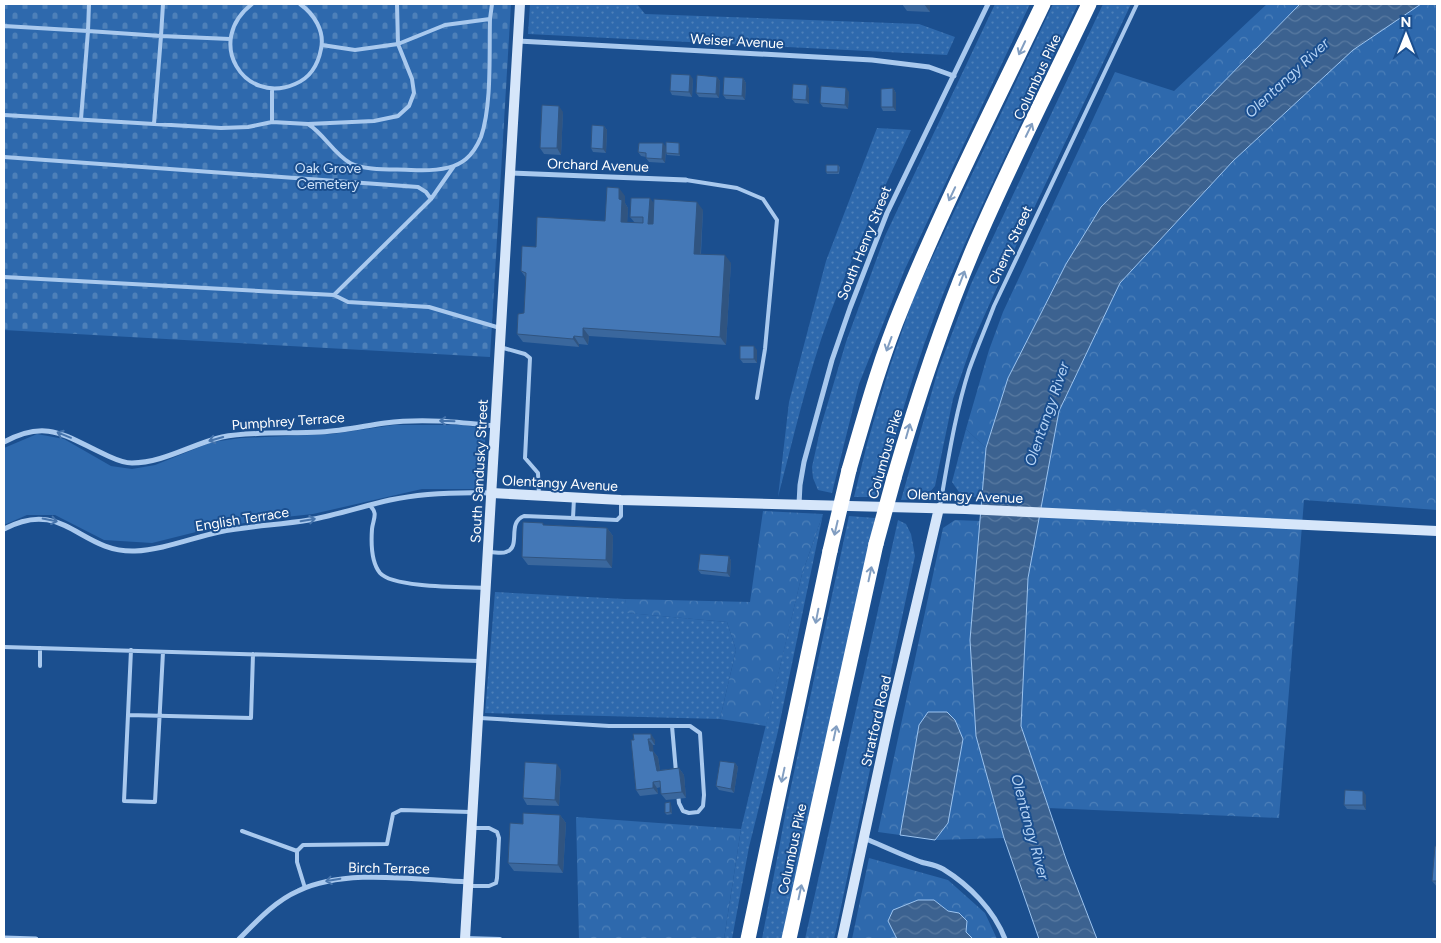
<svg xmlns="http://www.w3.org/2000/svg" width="1441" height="943" font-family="Figtree,sans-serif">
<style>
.grass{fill:url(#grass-dots)}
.forest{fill:url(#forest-crowns)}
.cemetery{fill:url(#cemetery-stones)}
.park{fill:#2e69ad}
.water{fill:url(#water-waves);stroke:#9cc4f0}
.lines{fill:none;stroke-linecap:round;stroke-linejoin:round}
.lane{stroke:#a9c9ee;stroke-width:4}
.street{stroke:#a9c9ee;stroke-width:5}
.secondary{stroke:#d6e6fa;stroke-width:10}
.highway{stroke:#fff;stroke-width:15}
.highway-bridge{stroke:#fff;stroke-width:15}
.wall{fill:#3a679d}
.shaded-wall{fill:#305480}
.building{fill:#4478b7;stroke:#305480}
.oneway{stroke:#829ec1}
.oneway2{stroke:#4674ac}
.labels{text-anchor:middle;stroke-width:4;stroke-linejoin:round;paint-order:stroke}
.street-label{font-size:14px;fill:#fff;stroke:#1b4f8f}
.park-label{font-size:14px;fill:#cfe3fa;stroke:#1b4f8f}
.water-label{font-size:15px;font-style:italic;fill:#b5d3f5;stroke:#1b4f8f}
</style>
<defs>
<pattern id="grass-dots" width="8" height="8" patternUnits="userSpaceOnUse" patternTransform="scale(1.25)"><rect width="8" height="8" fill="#2e69ad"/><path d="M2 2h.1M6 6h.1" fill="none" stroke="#4d80b9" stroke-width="1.8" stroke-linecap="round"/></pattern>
<pattern id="forest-crowns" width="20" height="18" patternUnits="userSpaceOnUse" patternTransform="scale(1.25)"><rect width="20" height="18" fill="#2e69ad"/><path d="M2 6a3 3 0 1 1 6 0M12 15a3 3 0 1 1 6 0" fill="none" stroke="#4d80b9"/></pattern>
<pattern id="cemetery-stones" width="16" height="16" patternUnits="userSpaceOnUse" patternTransform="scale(1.25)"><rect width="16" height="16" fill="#2e69ad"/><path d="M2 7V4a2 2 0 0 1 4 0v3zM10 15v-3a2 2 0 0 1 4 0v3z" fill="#4d80b9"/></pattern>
<pattern id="water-waves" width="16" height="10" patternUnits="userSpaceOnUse" patternTransform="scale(1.25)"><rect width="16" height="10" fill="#3c6290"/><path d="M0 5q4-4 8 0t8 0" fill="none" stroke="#597aa1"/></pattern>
</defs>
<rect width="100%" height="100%" fill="#1b4f8f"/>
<path class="grass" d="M530 4H637L645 14 919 24 955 37 947 55 528 34Z
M995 4H1030L905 269 859 384 832 493 818 490 813 478 812 467 821 426 846 342 885 236Z
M1053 4H1078C1033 99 985 194 944 292 917 358 897 427 879 497H854L867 444 889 369 914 296Z
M1103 4H1131L1007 265 973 341 953 399 935 486 924 499 901 500 938 370 971 284Z
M877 128 911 130C883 191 854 251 830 314 808 373 794 436 778 497L789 402 826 261Z
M966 429 986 448 982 498 961 495 952 482Z
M823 514 778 731 749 847 732 939H724L741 829 802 574Z
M849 516 875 518 782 939H762L787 805Z
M898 520 906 524 911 534 915 556 837 926 834 939H805Z
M495 592 625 599 628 613 727 622 736 650 720 719 485 713Z"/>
<path class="forest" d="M1267 4H1300L1101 207 1066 264 1008 378 986 448 966 429 989 350 1003 312 1115 72 1174 91Z
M1421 4H1437V510L1304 500 1279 818 1048 808 1021 726 1028 578 1059 411 1120 283 1233 161 1353 50Z
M763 511 823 514 802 574 766 726 720 719 736 650 727 622 627 613 625 599 750 602Z
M955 520 980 521 970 640 976 736 1004 838 935 840 948 823 919 725 900 835 878 832 943 528Z
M576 817 741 829 724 939H579Z
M869 858 948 880 985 913 997 939H973L966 932 959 913 948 911 934 900H918L893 910 888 921 897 939H852Z"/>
<path class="cemetery" d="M4 4H511L490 357 4 330Z"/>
<path class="park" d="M394 425H460L486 428 482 489H422L313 514 267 519 200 531 152 543 104 540 55 515H27L4 525V448L37 434 64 439 111 466 132 469 155 465 212 442 241 438 332 434Z"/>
<path class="water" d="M1300 4H1421L1353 50 1233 161 1120 283 1059 411 1028 578 1021 726 1066 859 1097 939H1039L1004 838 976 736 970 640 986 448 1008 378 1066 264 1101 207Z
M928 712H947L955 720 963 739 948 823 935 840 900 835 919 725Z
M918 900H934L948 911 959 913 967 921 966 932 973 939H897L888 921 893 910Z"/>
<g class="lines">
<path class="lane" d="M89 4 88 31 161 36 163 4
M252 4C204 41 244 106 295 84 310 78 318 65 321 49 325 31 314 14 300 4
M490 19 492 4
M4 26 88 31 81 119
M322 45 355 50 398 44 397 4
M272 89V122L308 124 374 121 398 116 409 106 414 93 412 79 398 44 445 25 490 19C489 53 492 105 481 137 478 144 472 154 466 159 452 171 428 171 411 170 394 169 365 171 350 163 333 153 324 134 308 124
M4 115 221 128 248 127 272 122
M154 124 161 36 230 39
M4 157 418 187 426 192 431 199 454 166
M686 180 737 188 763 199 777 220 765 349 757 398
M431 199 334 295 348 302 429 307 500 328
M4 277 334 295
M500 347 525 354 530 358 525 458 538 473 539 496
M574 498 573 518 617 520 621 516V500
M369 505C379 513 373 519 372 529 371 543 371 562 380 573 393 588 465 587 485 588
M940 506C948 461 955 414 969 370 977 348 986 327 994 306L1137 4
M490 552C495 552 502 554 506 552 522 547 506 523 524 516L573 518
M4 647 479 661
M40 648V666
M131 650 124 801 155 802 163 652
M128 715 251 718 253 654
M480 718 609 726H690L700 733 704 795 703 806 698 812 689 813 683 811 679 803 678 794
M672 726 676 772
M242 831 297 851
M469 886H489L496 883 497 878 499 838 497 832 489 828H472
M305 888 297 862V851L303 845 387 844 393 814 401 810 470 812
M465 938 500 939"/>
<path class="street" d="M518 41 872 60 929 67 954 76
M511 173 686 180
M4 442C48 418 66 437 106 455 115 459 122 463 132 463 163 463 192 444 222 437 251 431 291 434 321 432 342 431 364 426 385 423 422 418 459 422 495 426
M799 504 800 485 804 462 832 360 850 308 887 213 988 4
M4 529C64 497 80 553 135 551 162 550 192 538 219 532 249 526 279 525 309 520 337 515 363 506 390 500 423 493 457 492 492 493
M864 838C883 846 902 855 921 862 928 864 936 865 943 869 969 885 994 910 1005 939
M4 938 36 939
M239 939C256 922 275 901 298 891 346 868 415 880 468 882"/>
<path class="secondary" d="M492 493 621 500 965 509 1437 531
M465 939 520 4
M842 939 889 721 939 508"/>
<path class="highway" d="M849 470C865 415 880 360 902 307 944 204 995 104 1043 4
M894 478C917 399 943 320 975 245 1010 163 1051 84 1089 4
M748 939 830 551
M789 939 876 544"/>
<path class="highway-bridge" d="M876 544 894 478
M830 551 849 470"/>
</g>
<path class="wall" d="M902 4H935V5H930V12L907 11Z
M717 77 720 81 719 98 699 97 696 93Z
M743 78 746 83 745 100 726 99 723 95Z
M693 79 692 97 672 95 670 91Z
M807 85 809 89V104L795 103 792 99Z
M893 88 896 93V111H883L881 107Z
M849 92 848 109 823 107 820 103Z
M563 112 561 155 544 154 540 148Z
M604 126 607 130 606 153 593 152 591 148Z
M680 145V156L667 155 666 153V149L665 163 649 162 646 158V157L641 156 638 152 666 147Z
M838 165 840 167 839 174H827L826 172Z
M625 196V203L628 208 627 222 635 223 630 217 654 203 703 210 701 254 731 263 726 345 589 336 588 345 579 344V347L523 342 517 334 524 313 526 278 521 271 536 247 605 221Z
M757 350V363H743L740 359Z
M545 525 607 528 613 536 612 568 528 565 522 557Z
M729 556 731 561 730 577 701 574 698 570Z
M633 734 655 740V745H653V751L658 757 660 770 679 768 684 775 686 798 666 800 661 794V787L657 788 658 794 640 796 636 790Z
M735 763 738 767 734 793 719 790 716 786Z
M561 770 559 806 527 805 523 798Z
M1366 795V810L1347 809 1344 805Z
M671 804 672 814 667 815 665 813Z
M560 815 566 823 563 873 514 871 508 863 523 824Z
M1437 846V887L1432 881Z"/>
<path class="shaded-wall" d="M924 4H930V12Z
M690 75 693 79 692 97 689 92Z
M717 77 720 81 719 98 716 94Z
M743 78 746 83 745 100 742 96Z
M807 85 809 89V104L806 100Z
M846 88 849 92 848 109 845 105Z
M893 88 896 93V111L893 107Z
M559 106 563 112 561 155 557 148Z
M604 126 607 130 606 153 603 149Z
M663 143 666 147 665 163 662 159Z
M679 143 680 145V156L679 154Z
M619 188 625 196V203L628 208 627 230 621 222 619 199Z
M650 198 656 206 654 232 648 224Z
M697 202 703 210 700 262 694 254Z
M725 255 731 263 726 345 720 337Z
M583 328 589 336 588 345 583 337Z
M574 336 579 344V347L573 339Z
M754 346 757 350V363L754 359Z
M607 528 613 536 612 568 606 560Z
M729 556 731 561 730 577 727 573Z
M651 734 655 740V745L651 739Z
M648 739 653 745 654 757 650 751Z
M653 751 658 757 661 777 657 771Z
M735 763 738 767 734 793 731 789Z
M557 764 561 770 559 806 555 800Z
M679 768 684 775 686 798 682 792Z
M653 782 657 788 658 794 653 788Z
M1363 791 1366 795V810L1363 805Z
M670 802 671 804 672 814 670 812Z
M560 815 566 823 563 873 558 865Z"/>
<path class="building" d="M671 74 690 75 689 92 670 91Z
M697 75 717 77 716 94 696 93Z
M724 77 743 78 742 96 723 95Z
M793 84 807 85 806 100 792 99Z
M821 86 846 88 845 105 820 103Z
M893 88V107H881V89Z
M542 105 559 106 557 148H540Z
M592 125 604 126 603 149 591 148Z
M666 142 679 143V154L666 153Z
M639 143H663L662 159 646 158V153L638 152Z
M826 165H838V172H826Z
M607 187 619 188V199L622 200 621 222 643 223V217H630L631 198H650L648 224H653L654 199 697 202 694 254 725 255 720 337 583 328V337L574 336 573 339 517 334 518 314 524 313 526 273 521 271 522 246 536 247 537 217 605 221Z
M740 346H754V359H740Z
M523 522 543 523V525L607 528 606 560 522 557Z
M700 554 729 556 727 573 698 570Z
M633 734H651V739H648L650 751H653L657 771 679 768 682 792 661 794 660 781 653 782V788L636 790 631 740H634Z
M720 761 735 763 731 789 716 786Z
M525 762 557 764 555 800 523 798Z
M1345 790 1363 791V805H1344Z
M670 802V812L665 813V803Z
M523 813 560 815 558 865 508 863 510 823 523 824Z
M1435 846H1437V881H1432Z"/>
<defs><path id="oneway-shaft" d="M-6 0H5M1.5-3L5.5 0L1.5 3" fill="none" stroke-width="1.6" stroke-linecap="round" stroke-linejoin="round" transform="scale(1.25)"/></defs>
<g class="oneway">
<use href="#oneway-shaft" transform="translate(1022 48) rotate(115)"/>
<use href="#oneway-shaft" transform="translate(1029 130) rotate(-64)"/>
<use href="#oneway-shaft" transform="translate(952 194) rotate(115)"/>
<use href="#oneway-shaft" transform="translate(962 278) rotate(-69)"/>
<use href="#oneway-shaft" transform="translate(889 344) rotate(110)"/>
<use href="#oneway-shaft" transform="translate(908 431) rotate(-74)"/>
<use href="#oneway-shaft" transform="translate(836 528) rotate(103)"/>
<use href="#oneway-shaft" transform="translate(870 574) rotate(-78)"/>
<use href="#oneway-shaft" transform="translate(817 616) rotate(101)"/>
<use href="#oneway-shaft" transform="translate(835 733) rotate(-78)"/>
<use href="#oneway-shaft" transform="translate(783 775) rotate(102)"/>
<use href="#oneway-shaft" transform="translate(800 892) rotate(-78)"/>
</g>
<g class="oneway2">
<use href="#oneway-shaft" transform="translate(447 421) rotate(-178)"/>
<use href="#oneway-shaft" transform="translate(64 435) rotate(-158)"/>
<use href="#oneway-shaft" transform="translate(216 439) rotate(164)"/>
<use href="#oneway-shaft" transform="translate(50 520) rotate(11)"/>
<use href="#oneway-shaft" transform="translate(308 520) rotate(-9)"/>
<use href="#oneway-shaft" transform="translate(333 880) rotate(170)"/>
</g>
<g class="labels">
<g class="street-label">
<text transform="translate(737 41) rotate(3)" y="5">Weiser Avenue</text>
<text transform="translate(1037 77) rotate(-65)" y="5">Columbus Pike</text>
<text transform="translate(598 165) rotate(2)" y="5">Orchard Avenue</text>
<text transform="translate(864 243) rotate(-68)" y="5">South Henry Street</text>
<text transform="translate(1010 245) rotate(-65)" y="5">Cherry Street</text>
<text transform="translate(288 421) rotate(-4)" y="5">Pumphrey Terrace</text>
<text transform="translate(885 454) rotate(-74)" y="5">Columbus Pike</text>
<text transform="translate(479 471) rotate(-87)" y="5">South Sandusky Street</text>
<text transform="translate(560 483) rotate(3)" y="5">Olentangy Avenue</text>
<text transform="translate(965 496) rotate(2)" y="5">Olentangy Avenue</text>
<text transform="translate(242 519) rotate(-9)" y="5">English Terrace</text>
<text transform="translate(876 721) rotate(-77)" y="5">Stratford Road</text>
<text transform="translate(792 849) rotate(-78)" y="5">Columbus Pike</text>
<text transform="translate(389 868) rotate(1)" y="5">Birch Terrace</text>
</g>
<g class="park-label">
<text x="328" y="173">Oak Grove<tspan x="328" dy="16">Cemetery</tspan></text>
</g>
<g class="water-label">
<text transform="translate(1287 78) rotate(-43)" y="5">Olentangy River</text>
<text transform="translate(1047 414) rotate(-71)" y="5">Olentangy River</text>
<text transform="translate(1030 827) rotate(75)" y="5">Olentangy River</text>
</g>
</g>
<rect width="1441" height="943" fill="none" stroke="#ffffff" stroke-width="10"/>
<g transform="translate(1406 35)" stroke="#1b4f8f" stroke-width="4" paint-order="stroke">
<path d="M0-4L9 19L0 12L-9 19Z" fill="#ffffff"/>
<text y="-8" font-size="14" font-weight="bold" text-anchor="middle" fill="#ffffff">N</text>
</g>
</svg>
